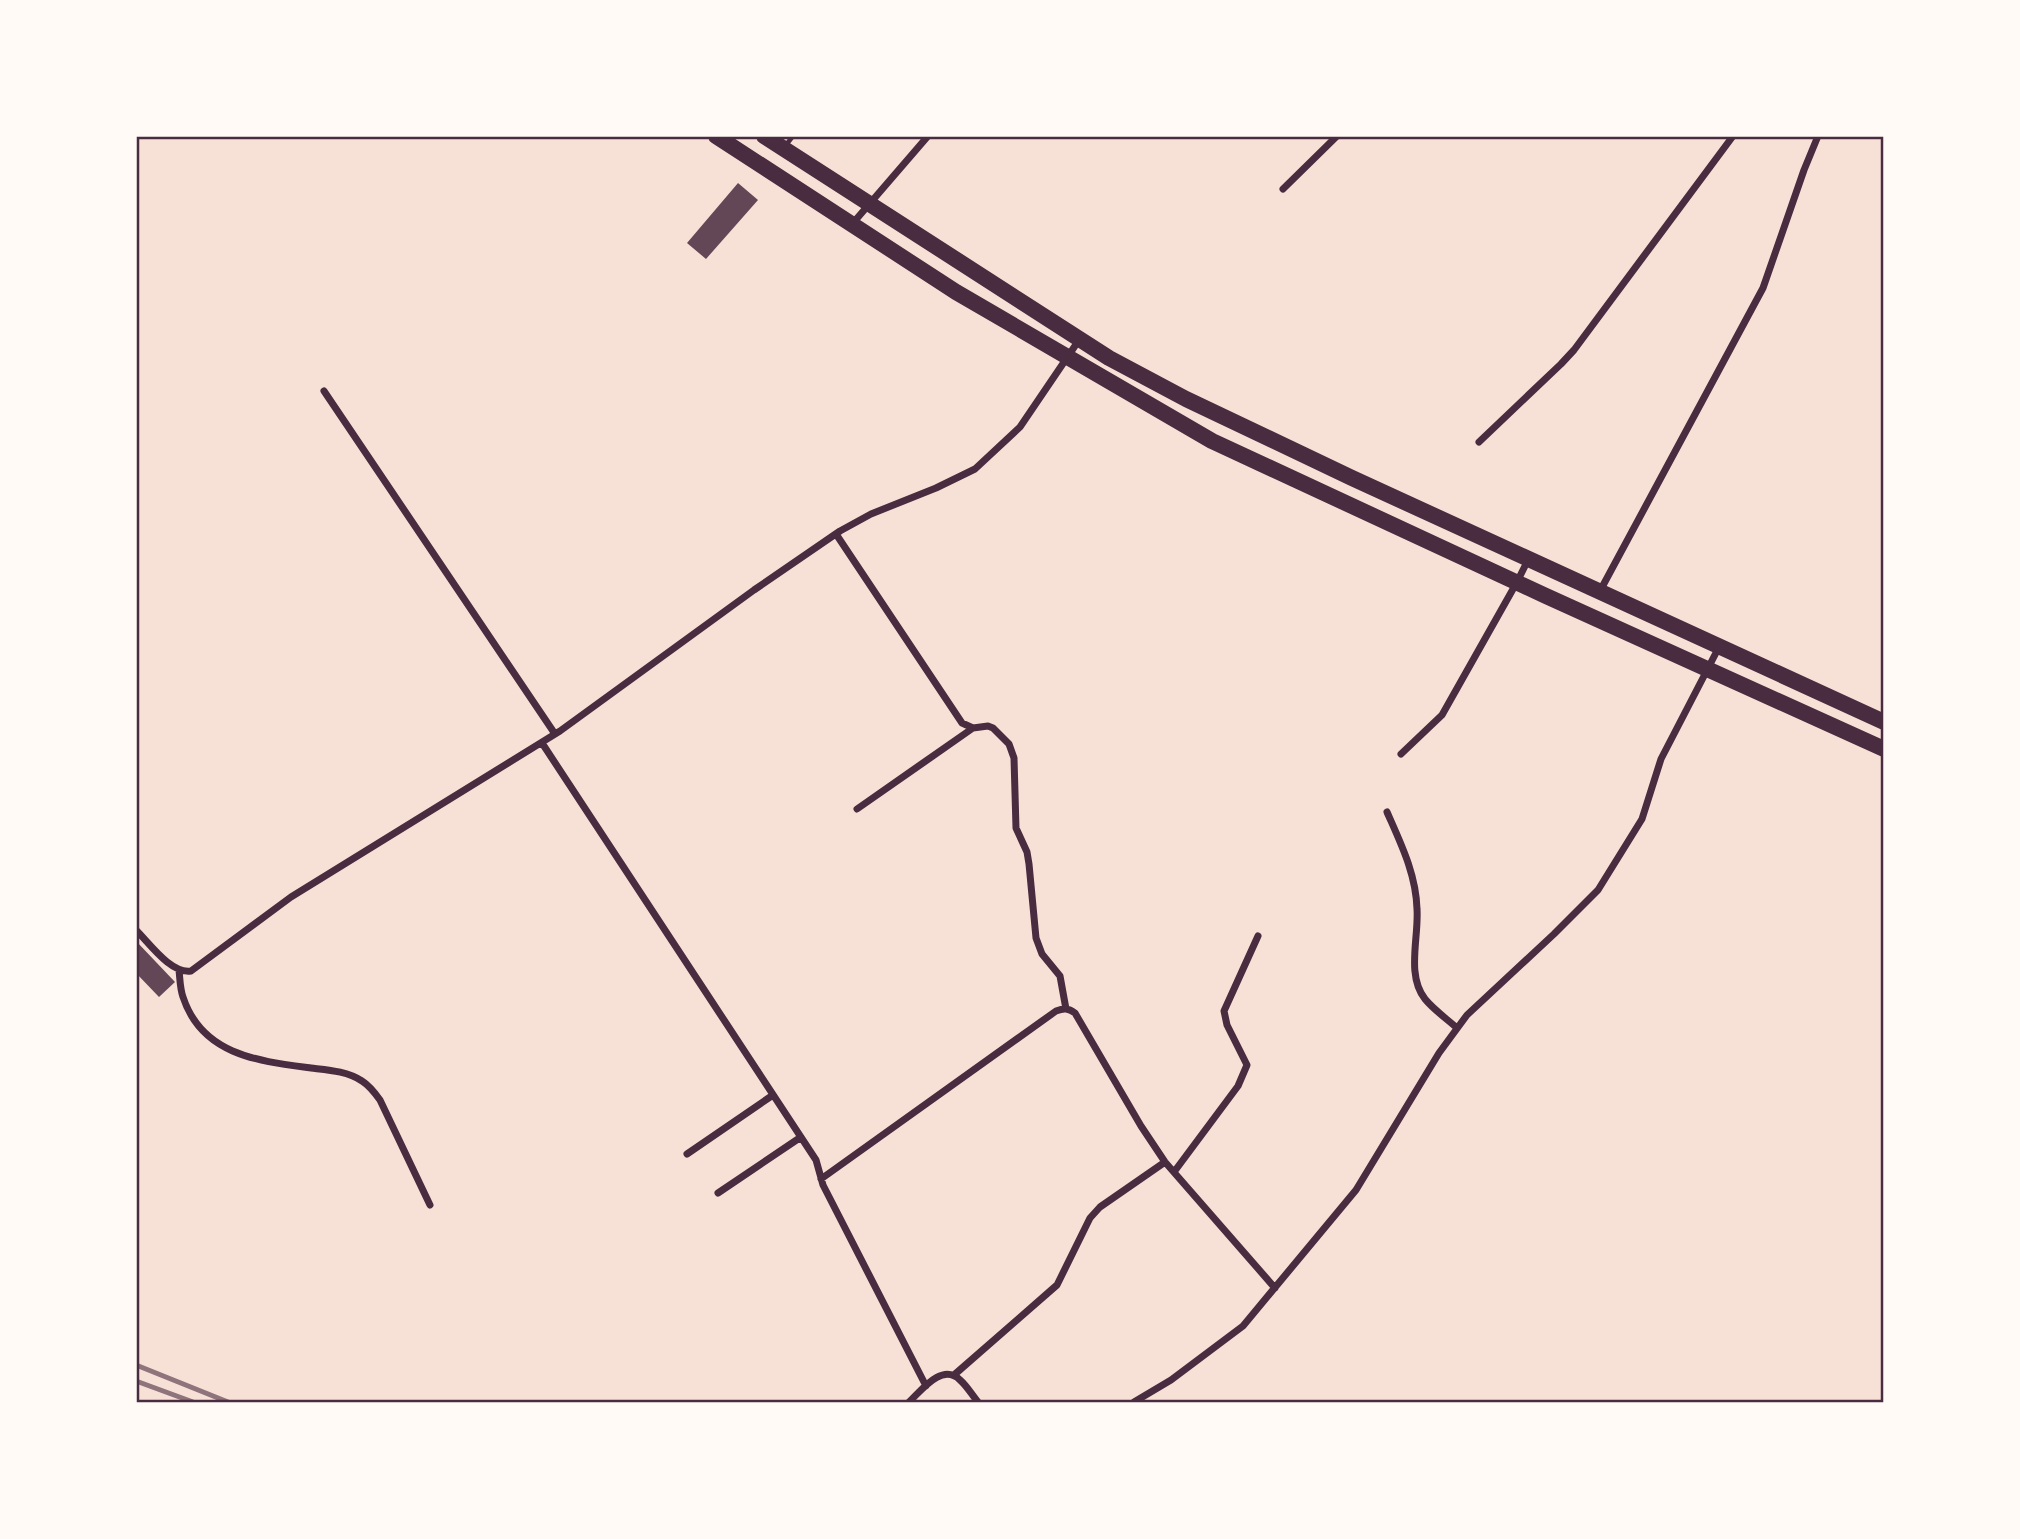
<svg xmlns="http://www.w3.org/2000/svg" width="2020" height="1539" font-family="Barlow,sans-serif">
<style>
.building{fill:#644757}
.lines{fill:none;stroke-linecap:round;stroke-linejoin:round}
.service{stroke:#4a2c40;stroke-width:4.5}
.minor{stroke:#4a2c40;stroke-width:7}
.trunk{stroke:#4a2c40;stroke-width:16}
.rail{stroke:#8f747c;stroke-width:5}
.neatline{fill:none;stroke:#4a2c40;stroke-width:2.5}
</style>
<rect width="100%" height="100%" fill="#f7e1d7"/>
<path class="building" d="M738 183 758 200 706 259 687 243Z
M136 941 175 982 159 997 136 973Z"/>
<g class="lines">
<path class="service" d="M786 145 793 136"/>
<path class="minor" d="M1283 189 1337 136
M853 223 928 136
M324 391 555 734
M1479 442 1561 364 1574 350 1733 136
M836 534 962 723 973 728 988 726 993 728 1009 744 1014 758 1016 828 1027 852 1029 864 1036 938 1042 954 1060 976 1066 1009
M1600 591 1763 288 1804 170 1818 136
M542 743 816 1160 823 1185 926 1386
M1401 754 1442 715 1517 582 1528 560
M857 809 973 728
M1387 812C1401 844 1416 874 1417 909 1419 937 1406 975 1425 999 1434 1010 1447 1019 1457 1028
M136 930C150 944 171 974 191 971L291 897 560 731 754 590 840 531 871 514 936 488 975 469 1020 427 1079 340
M179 970C180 979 180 989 183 997 202 1055 258 1061 311 1068 328 1070 347 1071 362 1081 370 1086 375 1093 380 1100L430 1205
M687 1154 773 1095
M1174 1172 1238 1086 1247 1065 1227 1025 1224 1011 1258 936
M821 1179 1056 1011C1064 1008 1068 1008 1075 1013L1141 1126 1165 1162 1275 1288
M718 1193 801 1137
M954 1375 1057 1285 1090 1218 1100 1207 1165 1162
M909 1402C921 1391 942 1362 960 1380 967 1386 972 1395 978 1402
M1134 1402 1171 1380 1243 1326 1356 1190 1439 1053 1467 1015 1554 934 1598 890 1642 819 1661 759 1719 647"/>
<path class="trunk" d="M716 136 956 292 1212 441 1546 596 1884 749
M764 136 1109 358 1186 399 1352 478 1884 722"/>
<path class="rail" d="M136 1365 228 1402
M136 1381 193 1402"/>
</g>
<rect width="2020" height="1539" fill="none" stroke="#fffaf5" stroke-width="276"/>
<rect x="138" y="138" width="1744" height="1263" class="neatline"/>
</svg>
